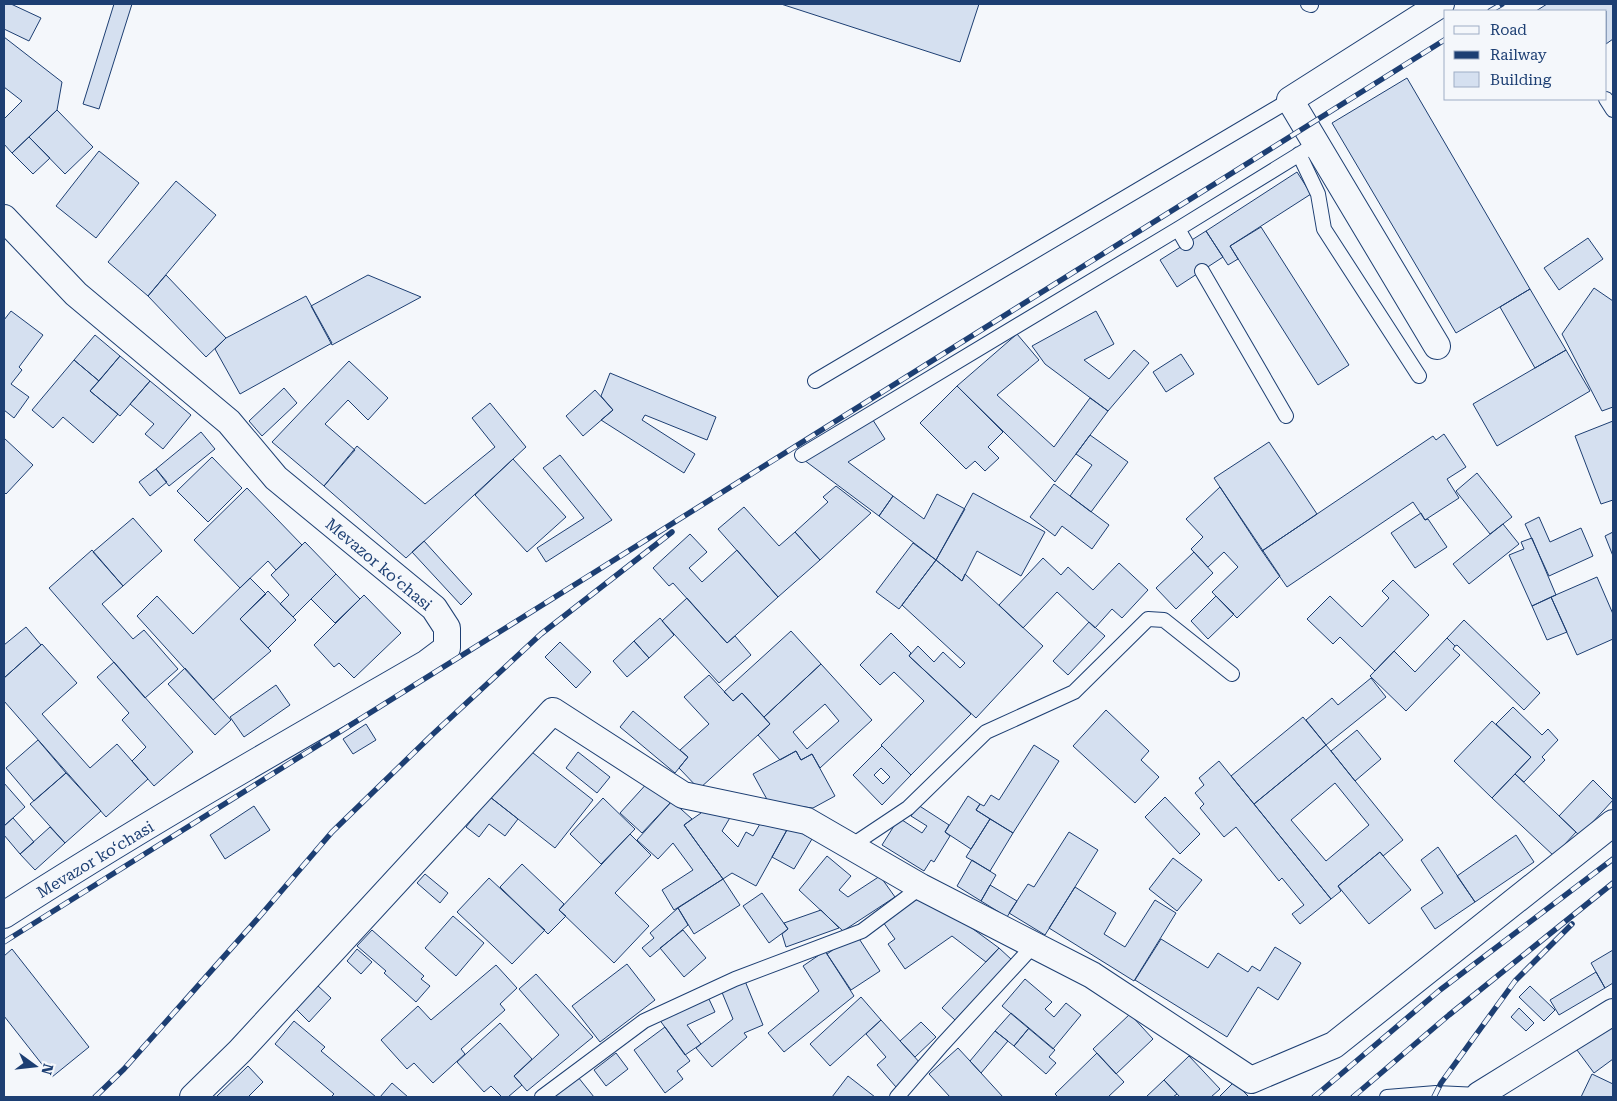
<svg xmlns="http://www.w3.org/2000/svg" width="1617" height="1101" font-family="'Roboto Serif',serif">
<style>
.building{fill:#d5e0f0;stroke:#1d3f73;fill-rule:evenodd}
.lines{fill:none;stroke-linecap:round;stroke-linejoin:round}
.lane-casing{stroke:#1d3f73;stroke-width:16}
.street-casing{stroke:#1d3f73;stroke-width:28}
.lane{stroke:#f4f7fb;stroke-width:14}
.street{stroke:#f4f7fb;stroke-width:26}
.rail-casing{stroke:#1d3f73;stroke-width:5.5}
.rail{stroke:#f4f7fb;stroke-width:4;stroke-dasharray:11;stroke-linecap:butt}
.labels{text-anchor:middle;stroke-width:4;stroke-linejoin:round;paint-order:stroke}
.street-label{font-size:16px;fill:#1d3f73;stroke:#f4f7fb}
</style>
<rect width="100%" height="100%" fill="#f4f7fb"/>
<path class="building" d="M4 4H11L41 18 29 41 4 29Z
M114 4H132L99 109 83 104Z
M781 4H979L960 62Z
M1547 4H1613V39L1606 44V11H1536Z
M4 37 62 82 57 110 12 153 4 144V119L22 101 4 87Z
M1407 78 1530 289 1456 333 1332 123Z
M57 110 93 147 65 174 29 137Z
M29 137 50 158 33 174 12 153Z
M99 151 139 183 96 238 56 206Z
M1297 172 1311 194 1230 246 1238 259 1228 265 1206 231Z
M176 181 216 215 148 296 108 262Z
M1261 227 1349 365 1318 385 1230 246Z
M1206 231 1223 257 1177 287 1160 260Z
M1588 238 1603 259 1559 290 1544 268Z
M166 275 226 338 206 357 148 296Z
M368 275 421 297 332 345 311 306Z
M1594 288 1613 301V407L1602 411 1562 334Z
M1530 289 1566 350 1535 368 1500 307Z
M306 296 332 343 240 394 215 349 226 338Z
M11 311 43 335 19 367 22 370 11 384 29 397 14 418 4 410V320Z
M1096 311 1114 344 1084 360 1109 379 1134 350 1149 363 1108 411 1045 364 1032 346Z
M1017 334 1039 360 997 395 1054 447 1090 398 1108 411 1055 482 957 386Z
M95 335 120 356 99 381 74 360Z
M1566 350 1590 391 1497 446 1473 404Z
M1181 354 1194 374 1166 392 1153 372Z
M120 356 150 381 120 416 90 391Z
M74 360 99 381 90 391 118 414 93 443 63 417 53 428 32 410Z
M349 361 388 398 368 420 348 400 325 424 355 450 324 486 272 442Z
M610 373 716 417 707 440 645 415 642 420 695 454 684 473 601 420 613 410 601 396Z
M150 381 191 415 163 449 145 434 154 424 130 404Z
M957 386 1003 432 988 447 999 458 985 471 975 461 966 469 920 423Z
M284 388 297 403 262 436 249 421Z
M595 390 613 410 583 436 566 416Z
M490 403 526 447 406 558 324 486 357 446 425 504 495 447 472 418Z
M871 417 885 439 848 462 893 496 879 516 804 460Z
M1613 421V500L1601 504 1575 436Z
M201 432 215 449 169 486 156 469Z
M1444 434 1466 467 1447 479 1459 498 1425 520 1413 502 1287 587 1262 551 1433 436 1436 440Z
M1090 435 1128 462 1091 512 1070 496 1092 465 1076 454Z
M4 438 33 465 6 494 4 492Z
M1269 442 1317 514 1262 551 1214 478Z
M560 455 612 520 546 562 537 548 584 518 543 468Z
M212 457 242 488 208 522 177 491Z
M513 459 566 517 527 552 475 495Z
M156 469 167 482 150 496 139 482Z
M1477 473 1512 517 1490 534 1456 491Z
M1054 484 1109 525 1092 549 1062 526 1055 536 1030 517Z
M836 486 871 513 820 560 795 532 828 502 823 497Z
M1220 487 1280 576 1237 618 1212 592 1238 567 1224 552 1208 567 1191 549 1203 537 1186 519Z
M247 488 302 545 276 570 268 561 240 588 194 540Z
M973 493 1045 532 1021 576 977 551 962 581 936 560Z
M937 494 965 509 936 560 879 516 893 496 924 519Z
M744 507 779 546 795 532 820 560 778 597 718 529Z
M1421 513 1425 520 1428 519 1447 547 1415 568 1391 533Z
M1539 517 1550 542 1581 528 1593 556 1549 576 1525 524Z
M133 518 162 551 123 586 93 552Z
M1503 524 1519 544 1469 584 1453 564Z
M1613 532V556L1605 536Z
M690 534 707 552 689 568 702 582 737 550 778 597 727 643 673 583 669 586 653 568Z
M1532 538 1556 595 1532 606 1509 555 1524 549 1521 542Z
M424 541 472 594 461 605 412 552Z
M305 542 336 574 293 617 280 604 289 595 271 575Z
M913 543 936 560 899 609 876 592Z
M92 550 123 586 102 604 133 639 144 630 178 669 145 698 49 588Z
M1194 552 1213 573 1176 609 1156 588Z
M1043 558 1061 575 1068 567 1093 590 1119 563 1148 590 1122 618 1112 609 1095 628 1057 592 1023 628 999 605Z
M936 560 962 581 965 574 1043 646 976 718 909 656 918 646 934 662 943 652 960 668 965 663 902 605Z
M336 574 360 599 335 623 311 599Z
M1597 577 1613 614V639L1577 655 1551 597Z
M250 578 266 594 240 619 271 651 213 700 137 616 157 596 193 634Z
M1393 580 1429 615 1375 671 1340 637 1333 644 1307 619 1330 596 1362 627 1389 598 1382 591Z
M268 591 296 620 268 648 240 619Z
M364 595 401 633 354 678 339 663 334 667 314 645Z
M1216 596 1234 614 1208 639 1191 621Z
M1551 597 1567 632 1547 640 1532 606Z
M687 598 727 643 735 636 751 655 719 683 662 621Z
M660 618 674 635 649 658 634 641Z
M1464 620 1540 693 1524 710 1457 645 1455 646 1447 638Z
M1089 622 1105 636 1068 675 1053 661Z
M26 627 41 645 4 678V645Z
M791 631 821 664 764 717 742 693 733 701 724 692Z
M891 633 911 653 909 656 971 714 911 775 881 745 924 701 894 672 880 685 860 665Z
M1447 638 1455 646 1453 649 1460 655 1406 711 1370 676 1394 651 1415 672Z
M634 641 649 658 627 677 613 661Z
M560 642 591 672 576 688 545 657Z
M42 644 77 683 42 714 90 768 117 744 148 779 106 817 4 701V678Z
M114 662 193 752 154 786 132 761 146 747 122 720 129 713 97 677Z
M821 664 872 720 820 768 812 754 801 760 796 751 780 760 758 735 770 724 764 717ZM825 704 839 721 807 749 793 732Z
M185 668 231 720 215 735 168 684Z
M709 675 733 701 742 693 770 724 699 789 679 768 688 757 680 750 709 724 684 697Z
M1371 678 1386 697 1326 745 1306 720 1332 698 1338 705Z
M276 685 290 705 244 737 230 717Z
M1513 707 1542 735 1548 729 1558 740 1542 757 1545 760 1524 782 1515 774 1531 757 1496 724Z
M1106 710 1149 751 1141 760 1159 777 1135 803 1073 746Z
M633 711 688 757 675 773 620 727Z
M1303 717 1326 745 1254 804 1231 776Z
M1492 721 1531 757 1492 798 1454 761Z
M366 724 376 740 353 754 343 739Z
M1357 730 1381 759 1355 781 1331 751Z
M38 740 66 773 34 801 6 768Z
M1034 745 1059 761 1013 833 976 810 980 804 984 806 991 795 999 800Z
M1326 745 1403 840 1383 856 1380 852 1338 886 1341 891 1331 899 1254 804ZM1335 783 1369 825 1326 861 1291 820Z
M882 746 911 775 882 805 853 775ZM881 768 890 777 883 784 874 775Z
M528 749 593 800 555 848 490 797Z
M796 751 801 760 812 754 835 796 813 808 769 803 753 774Z
M578 752 610 777 597 793 566 768Z
M1219 761 1331 899 1300 924 1292 914 1304 905 1282 878 1279 881 1236 827 1224 837 1200 808 1204 804 1195 793 1204 785 1199 778Z
M66 773 101 811 65 843 30 804Z
M1515 774 1576 832 1554 856 1492 798Z
M650 780 672 801 642 833 620 813Z
M1593 780 1613 800 1580 836 1559 816Z
M4 783 25 807 4 826Z
M968 796 980 804 976 810 990 819 971 849 945 832Z
M490 797 518 819 505 836 489 824 479 837 466 827Z
M1165 797 1200 834 1180 854 1145 817Z
M603 798 635 829 601 864 570 834Z
M672 801 692 819 684 825 723 879 674 910 662 890 693 870 673 843 658 859 637 840Z
M705 804 734 811 722 831 738 847 746 832 753 836 764 817 787 830 756 886 732 873 723 879 684 825 701 813Z
M918 805 949 825 945 832 950 836 934 862 931 860 924 871 882 845 899 818 922 833 927 826 911 816Z
M254 806 270 830 225 859 210 835Z
M13 818 34 842 20 854 4 835V826Z
M990 819 1013 833 990 871 966 857Z
M789 826 812 839 794 869 772 857Z
M50 827 65 843 35 870 20 854Z
M1069 832 1098 850 1045 935 1009 913 1028 884 1034 887Z
M630 834 651 855 615 893 649 926 614 963 559 910Z
M1516 835 1534 862 1475 902 1457 876Z
M1438 847 1475 902 1435 929 1421 908 1443 893 1421 860Z
M1380 852 1411 890 1369 924 1338 886Z
M827 856 851 876 839 890 848 897 880 876 895 897 843 931 799 890Z
M1173 858 1202 880 1177 911 1149 889Z
M972 860 996 875 981 901 957 886Z
M522 864 564 904 559 910 566 916 548 934 500 887Z
M425 874 448 893 440 903 417 883Z
M489 878 545 930 512 964 457 912Z
M723 879 740 905 694 934 678 908Z
M990 885 1017 901 1007 917 981 901Z
M1075 887 1116 913 1104 934 1125 947 1155 900 1176 913 1134 981 1049 928Z
M762 893 788 929 769 943 743 906Z
M924 893 999 948 986 962 952 936 905 969 888 944 895 939 883 922Z
M678 908 688 925 650 957 642 948 654 938 650 933Z
M821 910 839 928 786 947 782 934 788 929 784 923Z
M453 916 484 943 456 976 425 948Z
M372 930 424 976 421 979 430 986 416 1002 384 973 386 971 357 946Z
M683 930 706 958 684 977 660 948Z
M856 934 880 971 851 990 827 954Z
M1161 939 1208 968 1218 953 1248 972 1252 966 1260 971 1275 947 1301 963 1278 1000 1258 987 1227 1037 1135 980Z
M999 948 1012 960 955 1020 942 1008Z
M12 949 89 1047 52 1077 4 1016V956Z
M357 949 372 962 361 974 347 961Z
M1613 950V983L1605 988 1591 963Z
M825 951 854 996 784 1052 768 1033 819 991 803 966Z
M627 964 655 1000 600 1042 572 1006Z
M496 965 517 988 500 1004 505 1010 461 1049 465 1054 433 1083 414 1063 407 1069 381 1040 418 1006 431 1020Z
M1596 972 1605 988 1559 1015 1550 1000Z
M536 974 593 1037 527 1091 514 1076 559 1035 519 989Z
M1025 979 1052 1002 1045 1009 1054 1017 1066 1003 1081 1015 1053 1049 1002 1006Z
M745 981 763 1025 744 1033 747 1037 712 1067 696 1048 733 1019 721 990Z
M317 985 331 998 309 1022 296 1009Z
M1530 986 1555 1010 1544 1021 1519 997Z
M708 997 715 1012 687 1025 701 1044 685 1055 659 1019Z
M861 997 881 1020 830 1066 810 1044Z
M1519 1008 1534 1023 1526 1031 1511 1017Z
M1011 1013 1029 1028 1014 1046 995 1031Z
M1130 1014 1153 1039 1116 1074 1093 1049Z
M1613 1017V1059L1594 1073 1574 1046Z
M881 1020 921 1064 896 1087 877 1065 886 1057 866 1034Z
M294 1021 325 1047 321 1051 376 1097H331L334 1094 275 1044Z
M921 1022 936 1037 915 1057 900 1041Z
M500 1023 532 1059 514 1076 522 1085 508 1097H502L491 1086 484 1092 457 1062Z
M665 1027 690 1061 677 1071 683 1079 665 1093 634 1050Z
M1029 1028 1055 1050 1049 1057 1056 1063 1046 1074 1014 1046Z
M995 1031 1008 1041 981 1073 970 1061Z
M958 1048 970 1061 1003 1097H950L929 1074Z
M616 1053 628 1069 606 1086 594 1070Z
M1097 1053 1124 1082 1108 1097H1058L1055 1094Z
M1189 1056 1220 1089 1211 1097H1180L1164 1080Z
M248 1066 263 1082 248 1097H216Z
M1592 1074 1613 1084V1097H1581Z
M848 1076 875 1097H832Z
M578 1077 594 1097H552Z
M1164 1080 1177 1094 1173 1097H1146Z
M1234 1082 1249 1097H1219Z
M392 1083 408 1097H380Z"/>
<g class="lines">
<g class="lane-casing">
<path id="lane" d="M1308 4 1311 5
M1606 99 1613 110
M1299 154 1318 194 1324 229 1419 376
M1178 229 1186 243
M1202 271 1286 416
M815 381 1290 100
M802 455 1178 229 1316 144
M851 846 908 808 986 732 1074 692 1148 619 1164 620 1232 674
M542 1097 644 1021 735 979 862 931 921 887
M897 1097 942 1045 1034 945
M1387 1097 1436 1093 1479 1095"/>
</g>
<g class="street-casing">
<path id="street" d="M4 218 76 294 229 422 276 478 434 608 447 628V648L427 663C285 745 142 826 4 915
M1437 346 1290 100 1441 4
M193 1097 240 1051 553 711 683 795 807 821 921 887 1092 975 1251 1080 1334 1045 1613 823
M1482 1097 1479 1095 1613 1012"/>
</g>
<use href="#lane" class="lane"/>
<use href="#street" class="street"/>
<g class="rail-casing">
<path id="rail" d="M1490 11 1502 4
M4 942 1446 39
M95 1097 124 1069 260 916 332 832 433 734 541 634 672 532
M1314 1097 1440 990 1613 859
M1353 1097 1449 1015 1613 883
M1434 1097 1441 1083 1515 981 1572 924"/>
</g>
<use href="#rail" class="rail"/>
</g>
<g class="labels">
<g class="street-label">
<text transform="translate(379 564) rotate(40)" y="6">Mevazor koʻchasi</text>
<text transform="translate(95 859) rotate(-31)" y="6">Mevazor koʻchasi</text>
</g>
</g>
<rect width="1617" height="1101" fill="none" stroke="#1d3f73" stroke-width="10"/>
<rect x="1444" y="10" width="162" height="90" fill="#f4f7fb" stroke="#9eadc5"/>
<rect x="1454" y="26" width="25" height="8" fill="#f4f7fb" stroke="#9eadc5"/>
<text x="1490" y="35" font-size="15" fill="#1d3f73">Road</text>
<rect x="1454" y="51" width="25" height="8" fill="#1d3f73" stroke="#9eadc5"/>
<text x="1490" y="60" font-size="15" fill="#1d3f73">Railway</text>
<rect x="1454" y="72" width="25" height="15" fill="#d5e0f0" stroke="#9eadc5"/>
<text x="1490" y="85" font-size="15" fill="#1d3f73">Building</text>
<g transform="translate(35 1066) rotate(105)" stroke="#f4f7fb" stroke-width="4" paint-order="stroke">
<path d="M0-4L9 19L0 12L-9 19Z" fill="#1d3f73"/>
<text y="-8" font-size="14" font-weight="bold" text-anchor="middle" fill="#1d3f73">N</text>
</g>
</svg>
